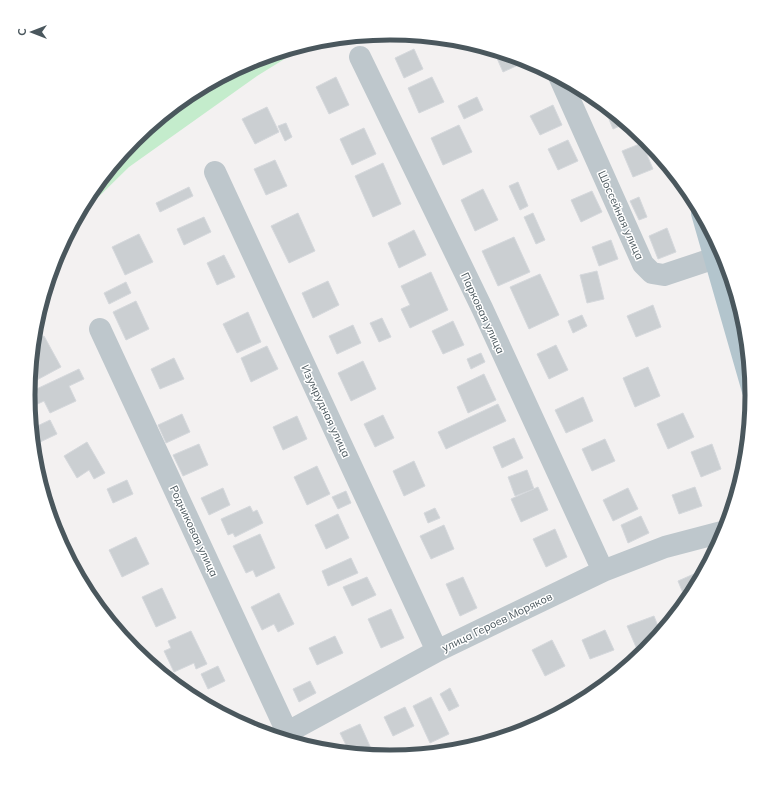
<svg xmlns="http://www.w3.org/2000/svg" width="781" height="790" font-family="Mulish,sans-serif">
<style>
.green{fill:#c4eccc}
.building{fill:#cbcfd2;stroke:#d5d8dc}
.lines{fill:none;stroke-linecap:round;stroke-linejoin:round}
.minor{stroke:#bec7cc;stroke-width:22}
.major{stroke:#b3c5cd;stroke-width:22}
.labels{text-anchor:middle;stroke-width:3;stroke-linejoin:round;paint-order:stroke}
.street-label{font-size:11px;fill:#4a575d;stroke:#fff}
.rim{fill:none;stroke:#4a575d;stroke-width:5}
</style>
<rect width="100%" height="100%" fill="#f3f1f1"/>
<path class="green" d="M312 42 257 76 129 167 76 219 89 193 134 139 189 93 252 60Z"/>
<path class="building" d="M414 49 423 69 404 78 395 58Z
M493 49 529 60 503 72Z
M336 77 349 105 329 114 316 87Z
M432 77 444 102 419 113 408 88Z
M477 97 483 110 464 119 458 106Z
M602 102 627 123 613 129Z
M553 105 562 125 540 135 530 116Z
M267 107 279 132 255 144 242 119Z
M286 123 292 137 285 141 278 126Z
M459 125 472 152 443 165 431 138Z
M364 128 376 154 352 165 340 139Z
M568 140 578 161 558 170 548 149Z
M642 143 653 169 633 177 622 151Z
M275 160 287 186 266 195 254 169Z
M383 163 401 204 373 217 355 176Z
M518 182 528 206 520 210 509 186Z
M189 187 193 196 160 212 156 203Z
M483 189 498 220 475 231 461 200Z
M592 191 602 212 581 222 571 200Z
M639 197 647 217 639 220 630 201Z
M298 213 315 251 289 263 271 226Z
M533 213 545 240 536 244 524 217Z
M204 217 211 232 184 245 177 229Z
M667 228 676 252 658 259 649 236Z
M414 230 426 255 399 268 388 243Z
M139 234 153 262 125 275 112 247Z
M514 237 530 272 498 286 482 251Z
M611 240 618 259 599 266 592 247Z
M224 255 235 277 217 285 207 263Z
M597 271 604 299 587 303 580 275Z
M431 272 448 310 410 328 401 309 410 305 401 286Z
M540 274 559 315 529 329 510 287Z
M328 281 339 305 313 318 302 293Z
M126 282 131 293 109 304 104 293Z
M136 301 149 329 126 340 113 312Z
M653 305 661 327 636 337 627 316Z
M248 312 261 342 237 353 223 324Z
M582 315 587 326 573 333 568 321Z
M382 318 391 337 379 342 370 323Z
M453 321 464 345 443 354 432 331Z
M353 325 361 343 337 354 329 336Z
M44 336 61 367 35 381 30 372 33 341Z
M556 345 568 370 549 379 537 354Z
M267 346 278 369 251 382 241 358Z
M481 353 485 362 471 369 467 359Z
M174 358 184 379 160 389 151 369Z
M363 361 376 389 351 401 338 373Z
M648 367 660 396 635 407 623 378Z
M79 369 84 379 69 386 76 401 50 413 44 401 29 408 28 393Z
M484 374 496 400 468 413 457 387Z
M583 397 593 421 566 433 555 410Z
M498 404 506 421 446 449 438 432Z
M683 413 694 437 668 449 657 424Z
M182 414 190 432 166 443 158 425Z
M383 415 394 438 375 447 364 424Z
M297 416 307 439 283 450 273 427Z
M50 420 57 434 38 443 31 429Z
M514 438 523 458 502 468 493 447Z
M605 439 615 461 592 471 582 449Z
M87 442 105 473 94 479 89 470 77 478 64 456Z
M199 444 208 465 183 476 173 455Z
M712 444 721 469 701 477 691 452Z
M414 461 425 486 404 496 393 471Z
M317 466 330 494 307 505 294 477Z
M527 470 534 489 515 496 508 477Z
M127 480 133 494 113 503 107 489Z
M538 487 548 510 521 522 511 499Z
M695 487 702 506 679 514 672 495Z
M223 488 230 505 209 515 201 498Z
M628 488 638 509 613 521 603 500Z
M346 491 351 503 338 509 332 497Z
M250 506 253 512 257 510 263 523 235 537 233 533 228 535 221 519Z
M435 508 440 518 428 523 424 513Z
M338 514 349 538 326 549 315 525Z
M641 516 649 533 628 543 621 525Z
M444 525 454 549 431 559 420 536Z
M555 529 567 557 546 567 533 539Z
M260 534 275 568 256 577 253 570 246 573 233 546Z
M136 537 149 564 122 577 109 550Z
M351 558 358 573 328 586 322 571Z
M703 570 704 574 693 594 685 598 678 581Z
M367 577 376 595 352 606 343 587Z
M463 577 477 608 460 616 446 584Z
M162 588 176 618 156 627 142 597Z
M279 593 294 624 278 632 274 624 262 630 251 607Z
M391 609 404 638 381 648 368 619Z
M654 616 661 634 658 638 636 647 627 626Z
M605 630 614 650 590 659 582 640Z
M191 631 207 664 196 669 194 663 174 672 164 651 171 648 168 641Z
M335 636 343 653 317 665 309 648Z
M552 640 565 666 545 676 532 650Z
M218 666 225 681 208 689 201 674Z
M310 681 316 693 299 702 293 689Z
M450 688 459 706 449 711 440 694Z
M431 697 449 734 430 743 413 706Z
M405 707 414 726 393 736 384 717Z
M360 724 373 753 368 755 350 753 340 733Z"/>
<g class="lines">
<path class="minor" d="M360 57 482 308 603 571
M559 76 643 264 652 273 664 275 715 258
M215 172 437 651
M100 329 287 732
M277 738 437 651 603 571 665 547 726 531"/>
<path class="major" d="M702 213 753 391"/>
</g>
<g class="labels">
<g class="street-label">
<text transform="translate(621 215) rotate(66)" y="4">Шоссейная улица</text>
<text transform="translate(483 313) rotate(65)" y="4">Парковая улица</text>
<text transform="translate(326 411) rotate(65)" y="4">Изумрудная улица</text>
<text transform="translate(194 531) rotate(65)" y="4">Родниковая улица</text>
<text transform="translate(497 622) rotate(-26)" y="4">улица Героев Моряков</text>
</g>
</g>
<path d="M0 0H781V790H0ZM35 395a355 355 0 1 1 710 0a355 355 0 1 1-710 0Z" fill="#fff" fill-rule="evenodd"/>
<path class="rim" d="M35 395a355 355 0 1 1 710 0a355 355 0 1 1-710 0Z"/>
<g transform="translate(32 32) rotate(270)" stroke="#ffffff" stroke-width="3" paint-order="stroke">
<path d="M0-3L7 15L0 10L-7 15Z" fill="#4a575d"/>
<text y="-6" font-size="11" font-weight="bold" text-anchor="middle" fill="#4a575d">С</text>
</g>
</svg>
